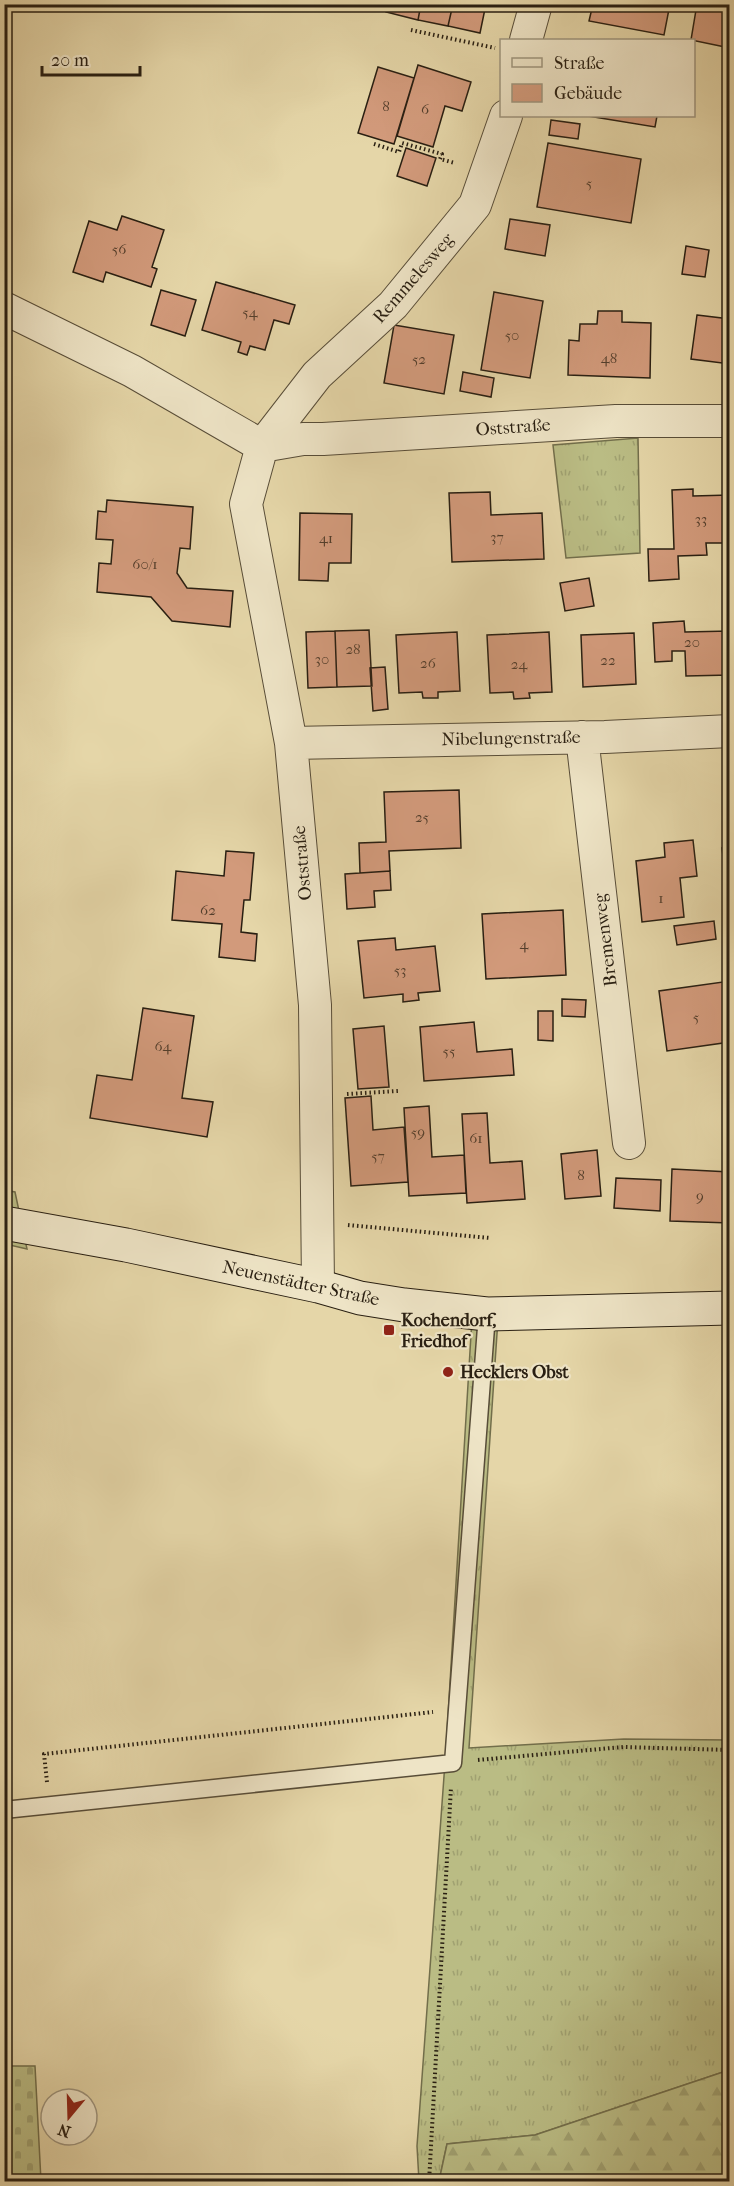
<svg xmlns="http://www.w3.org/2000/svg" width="734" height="2186" font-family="'IM FELL French Canon',serif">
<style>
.grass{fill:url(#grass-tufts);stroke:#726e4b;stroke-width:1.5}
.forest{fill:url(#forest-firs);stroke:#726e4b;stroke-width:1.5}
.cemetery{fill:url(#cemetery-stones);stroke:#726e4b;stroke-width:1.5}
.building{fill:#d29a7b;stroke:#291f12;stroke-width:1.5}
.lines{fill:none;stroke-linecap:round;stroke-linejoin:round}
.service-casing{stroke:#584d38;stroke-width:19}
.minor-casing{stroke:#584d38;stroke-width:34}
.secondary-casing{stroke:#291f12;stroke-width:35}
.path{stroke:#291f12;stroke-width:4;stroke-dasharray:1.5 3;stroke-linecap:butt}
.service{stroke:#eee4c6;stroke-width:16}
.minor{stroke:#eee4c6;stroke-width:32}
.secondary{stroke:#eee4c6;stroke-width:33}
.poi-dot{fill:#8f2418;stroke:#eee4c6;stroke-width:2}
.labels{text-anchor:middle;stroke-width:4.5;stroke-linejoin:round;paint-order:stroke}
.number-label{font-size:15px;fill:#533e2c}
.street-label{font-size:18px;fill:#291f12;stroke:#eee4c6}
.poi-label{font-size:18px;font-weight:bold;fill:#291f12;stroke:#eee4c6;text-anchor:start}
</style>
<defs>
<pattern id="grass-tufts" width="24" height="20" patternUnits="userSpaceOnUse" patternTransform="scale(1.5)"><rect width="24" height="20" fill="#babc84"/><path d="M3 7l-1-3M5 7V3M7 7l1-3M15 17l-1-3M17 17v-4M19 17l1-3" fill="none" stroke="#a0a171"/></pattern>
<pattern id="forest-firs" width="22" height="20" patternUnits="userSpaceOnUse" patternTransform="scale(1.5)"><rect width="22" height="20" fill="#babc84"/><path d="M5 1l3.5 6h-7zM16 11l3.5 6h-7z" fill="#a0a171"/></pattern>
<pattern id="cemetery-stones" width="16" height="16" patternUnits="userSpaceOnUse" patternTransform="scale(1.5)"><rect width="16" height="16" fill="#babc84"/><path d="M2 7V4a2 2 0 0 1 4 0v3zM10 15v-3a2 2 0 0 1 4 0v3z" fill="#a0a171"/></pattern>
</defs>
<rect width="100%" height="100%" fill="#e5d6a8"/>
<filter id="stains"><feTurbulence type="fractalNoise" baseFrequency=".00333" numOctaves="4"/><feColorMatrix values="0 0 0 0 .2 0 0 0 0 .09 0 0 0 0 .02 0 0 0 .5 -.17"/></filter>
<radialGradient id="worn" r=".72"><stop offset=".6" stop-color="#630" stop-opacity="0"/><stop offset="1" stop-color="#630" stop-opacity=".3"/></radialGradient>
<path class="grass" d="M638 438 640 553 566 558 553 445Z
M4 1190 15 1192 27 1249 5 1244Z
M472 1318 498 1319 469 1748 624 1739 729 1740V2070L535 2135 447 2144 439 2181H419L417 2146 446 1749Z"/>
<path class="forest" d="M729 2070V2181H439L447 2144 535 2135Z"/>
<path class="cemetery" d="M4 2066H35L41 2181H5Z"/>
<path class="building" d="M387 4H421L418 20 386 12Z
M421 4H453L448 26 418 20Z
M453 4H486L480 33 448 26Z
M593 4H670L664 35 589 21Z
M697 4H730V48L691 40Z
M418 65 471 82 462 111 445 106 433 147 397 136Z
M378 67 414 78 394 144 358 133Z
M588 116H657L655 127Z
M551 120 580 124 578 139 549 135Z
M548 143 641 159 631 223 537 207Z
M406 148 436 158 427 186 397 176Z
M122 216 164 230 152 267 157 269 151 287 106 272 103 282 73 272 89 221 117 230Z
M510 219 550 225 545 256 505 249Z
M686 246 709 250 705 277 682 274Z
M216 282 295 305 289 324 274 320 265 350 250 346 247 355 238 352 241 342 202 330Z
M161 290 196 300 185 336 151 325Z
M494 292 543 301 530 378 481 370Z
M598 311H622V322L651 323 650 378 568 375 569 340 579 341 580 324H597Z
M697 315 730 319V364L691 359Z
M394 325 454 335 444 394 384 383Z
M463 372 494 378 491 397 460 391Z
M693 489V496L730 495V543H706L707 555 678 556 679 579 649 581 648 549H674L672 490Z
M490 492 491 515 542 513 544 559 452 562 449 493Z
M107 500 193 507 190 549 180 548 177 573 187 588 233 591 230 627 172 621 151 597 97 592 99 563 111 564 113 540 96 539 98 511 106 512Z
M300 513 352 514 351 563H329L328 581 299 580Z
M589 578 594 606 565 611 560 583Z
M684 621 685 632 730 631V675L686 676 685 651H672V661L655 662 653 623Z
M369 630 372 686 337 687 335 631Z
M335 631 337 687 308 688 306 632Z
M457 632 460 691 438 692V698H423L422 692 399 693 396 635Z
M549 632 552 692 529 693 530 698 514 699 513 692 490 693 487 635Z
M634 633 636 684 583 687 581 635Z
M385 667 388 709 373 711 370 668Z
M459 790 461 848 389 851 390 871 360 873 359 843 386 842 384 792Z
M693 840 697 876 680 878 684 917 642 922 636 861 665 857 664 843Z
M730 847V898H728L722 848Z
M226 851 254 853 250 900H244L241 932 257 934 255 961 219 957 222 924 172 920 176 871 224 876Z
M390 871 391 890 374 891 375 907 347 909 345 874Z
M563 910 566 975 486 979 482 914Z
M714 921 716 939 677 945 674 926Z
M395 938 396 950 435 946 440 991 418 993 419 1000 403 1002V994L364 998 358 941Z
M730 981V1042L667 1051 659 991Z
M562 999 586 1000 585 1017 562 1016Z
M143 1008 194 1016 182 1098 213 1102 207 1137 90 1118 97 1075 132 1080Z
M538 1011H553V1041L538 1040Z
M474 1022 477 1052 512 1049 514 1075 424 1081 420 1027Z
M384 1026 389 1087 358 1089 353 1029Z
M371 1096 373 1130 404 1127 408 1182 351 1186 345 1098Z
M429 1106 432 1157 464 1155 466 1193 409 1196 404 1108Z
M487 1113 490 1163 522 1161 525 1199 467 1203 462 1114Z
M597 1150 601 1196 565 1199 561 1154Z
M672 1169 730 1172V1223L670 1221Z
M616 1178 661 1180 660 1211 614 1208Z"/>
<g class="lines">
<g class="service-casing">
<path id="service" d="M4 1810 453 1763 487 1314"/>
</g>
<g class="minor-casing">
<path id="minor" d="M526 40 536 4
M4 308 132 371 262 446 303 439H323L616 421H730
M582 737 629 1143
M291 743 605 737 730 731
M318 1286 315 1005 291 743 246 504 262 446 317 375 393 305 475 205 506 116"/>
</g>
<g class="secondary-casing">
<path id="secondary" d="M4 1223 126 1245 318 1286 360 1298 404 1305 487 1314 730 1308"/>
</g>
<path class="path" d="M411 30 495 48
M374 144 399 152 402 143 442 154 440 159 455 163
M347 1094 398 1091
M348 1225 490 1238
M478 1760 623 1747 730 1750
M47 1782 44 1754 433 1712
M429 2182 451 1787"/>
<use href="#service" class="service"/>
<use href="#minor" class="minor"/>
<use href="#secondary" class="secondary"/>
</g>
<g class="poi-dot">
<rect x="383" y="1324" width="12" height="12" rx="3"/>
<circle cx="448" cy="1372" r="6"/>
</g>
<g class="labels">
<g class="number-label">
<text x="386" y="111">8</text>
<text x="425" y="114">6</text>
<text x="589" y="188">5</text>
<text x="119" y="254">56</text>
<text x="250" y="317">54</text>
<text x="512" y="340">50</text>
<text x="609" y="363">48</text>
<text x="419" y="364">52</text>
<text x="701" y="524">33</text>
<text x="497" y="542">37</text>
<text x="326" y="543">41</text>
<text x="145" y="569">60/1</text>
<text x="692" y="647">20</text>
<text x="353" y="654">28</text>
<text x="322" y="664">30</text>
<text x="608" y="665">22</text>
<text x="428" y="668">26</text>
<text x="519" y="669">24</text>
<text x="422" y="822">25</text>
<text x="661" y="903">1</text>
<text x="208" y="915">62</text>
<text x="524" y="949">4</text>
<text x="400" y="975">53</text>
<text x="696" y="1022">5</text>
<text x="163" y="1051">64</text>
<text x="449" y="1056">55</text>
<text x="418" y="1137">59</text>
<text x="476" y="1143">61</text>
<text x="378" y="1161">57</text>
<text x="581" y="1180">8</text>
<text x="700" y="1201">9</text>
</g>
<g class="street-label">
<text transform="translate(413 278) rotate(-49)" y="6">Remmelesweg</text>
<text transform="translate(513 427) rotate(-4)" y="6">Oststraße</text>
<text transform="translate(511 738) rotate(-1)" y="6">Nibelungenstraße</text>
<text transform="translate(302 863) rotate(-95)" y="6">Oststraße</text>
<text transform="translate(605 940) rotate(-97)" y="6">Bremenweg</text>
<text transform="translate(301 1283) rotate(12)" y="6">Neuenstädter Straße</text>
</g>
<g class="poi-label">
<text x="401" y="1326">Kochendorf,<tspan x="401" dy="21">Friedhof</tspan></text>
<text x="460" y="1378">Hecklers Obst</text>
</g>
</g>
<rect width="734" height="2186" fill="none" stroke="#e5d6a8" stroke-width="24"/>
<rect x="6" y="6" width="722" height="2174" fill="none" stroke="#291f12" stroke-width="3"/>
<rect x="12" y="12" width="710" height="2162" fill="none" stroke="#291f12" stroke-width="1.5"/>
<rect x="500" y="39" width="195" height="78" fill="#eee4c6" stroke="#9f957e" stroke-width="1.5"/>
<rect x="512" y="58" width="30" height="9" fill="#eee4c6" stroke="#9f957e" stroke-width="1.5"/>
<text x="554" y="69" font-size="18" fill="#291f12">Straße</text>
<rect x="512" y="84" width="30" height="18" fill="#d29a7b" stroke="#9f957e" stroke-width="1.5"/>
<text x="554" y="99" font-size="18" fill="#291f12">Gebäude</text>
<g transform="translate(69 2117) rotate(199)"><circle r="28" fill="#eee4c6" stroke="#9f957e" stroke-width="1.5"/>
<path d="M0-4.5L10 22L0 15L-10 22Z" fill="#8f2418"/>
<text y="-9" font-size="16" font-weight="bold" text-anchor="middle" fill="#291f12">N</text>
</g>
<path d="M42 66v9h98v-9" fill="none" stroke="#291f12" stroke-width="3"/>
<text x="51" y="66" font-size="18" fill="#291f12" stroke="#eee4c6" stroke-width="4.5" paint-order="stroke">20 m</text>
<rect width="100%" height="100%" filter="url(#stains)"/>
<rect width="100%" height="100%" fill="url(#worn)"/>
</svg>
